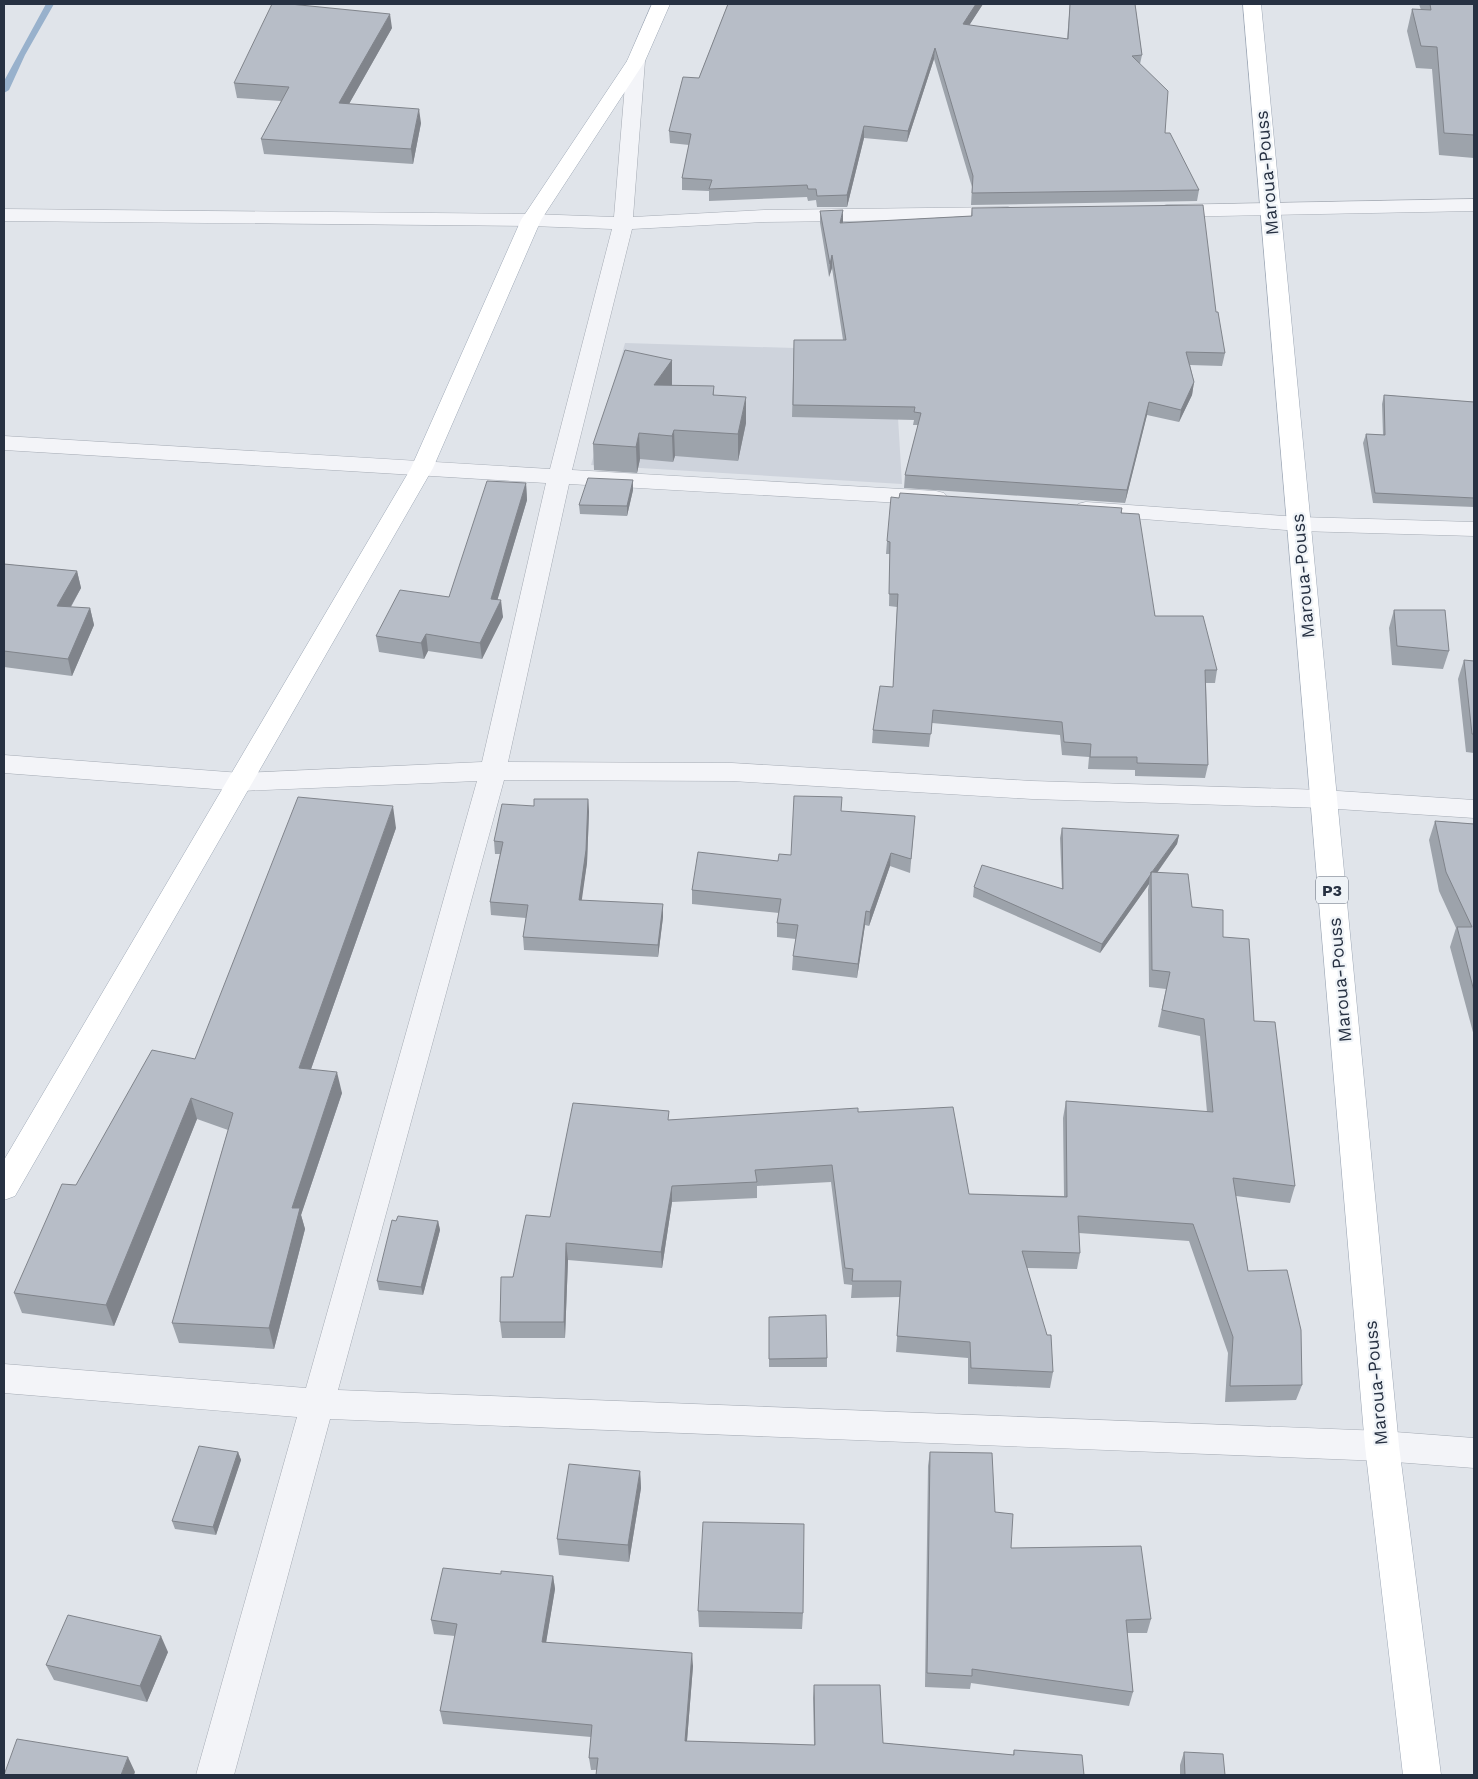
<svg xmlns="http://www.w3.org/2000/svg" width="1478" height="1779" font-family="'Work Sans',sans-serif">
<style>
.built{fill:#ced3dc}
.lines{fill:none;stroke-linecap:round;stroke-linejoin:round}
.stream{fill:#98b1cc;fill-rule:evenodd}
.minor-casing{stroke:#a5abb4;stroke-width:1}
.major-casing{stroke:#9ea8b6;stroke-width:1}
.minor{fill:#f3f4f8;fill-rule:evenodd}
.major{fill:#fff;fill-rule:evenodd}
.wall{fill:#9da3ab}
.shaded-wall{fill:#80848b}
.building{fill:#b7bdc7;stroke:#80848b}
.labels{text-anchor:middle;stroke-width:4.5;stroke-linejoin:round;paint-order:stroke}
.shield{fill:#eff3f7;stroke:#636b78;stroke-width:1}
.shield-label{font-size:16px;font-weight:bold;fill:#273142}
.street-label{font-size:18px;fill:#273142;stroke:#eff3f7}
</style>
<rect width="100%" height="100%" fill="#e0e4ea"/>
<path class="built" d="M625 343 894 351 902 484 591 465Z"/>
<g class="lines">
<path class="stream" d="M46 4H54L25 55 9 90 4 93V81Z"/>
<g class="minor-casing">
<path id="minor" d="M636 56 642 57 645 61 633 217 764 210 1008 207 1015 209 1018 213 1015 217 1008 219 764 222 632 229 572 470 936 491 944 493 948 498 944 503 936 505 569 484 508 762 732 763 1032 781 1323 790 1474 800V818L1323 808 1032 799 732 781 504 780 338 1390 1382 1431 1474 1438V1468L1382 1461 330 1419 234 1775H196L297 1417 4 1393V1364L306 1388 477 781 241 791 4 773V755L241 773 482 762 546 483 4 450V436L550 469 612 229 531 226 4 221V209L531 214 614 217 627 61 630 57Z
M1474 199V211L1166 217 1159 215 1156 211 1159 207 1166 205Z
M1086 502 1299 517 1474 522V536L1299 531 1078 514 1074 509 1078 504Z"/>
</g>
<g class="major-casing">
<path id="major" d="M652 4H670L645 61 541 220 433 468 15 1196 4 1200V1160L411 468 521 220 627 61Z
M1243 4H1261L1399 1446 1441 1775H1403L1365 1446Z"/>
</g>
<use href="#minor" class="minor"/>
<use href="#major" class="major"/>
</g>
<path class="wall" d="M728 4H983L969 25 1067 39 1070 4H1135L1142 55 1140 64 1165 133 1199 190 1197 201 971 205 972 187 934 59 907 142 864 138 847 207H817L816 200 808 201 807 197 709 201V191L682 190V178L689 145 670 143 669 131 699 78Z
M1419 4H1474V158L1439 155 1432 69 1416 68 1407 31 1412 9 1421 10Z
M392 28 349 104 421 123 413 164 264 154 261 139 281 101 237 98 234 83Z
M972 208 1216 312 1225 353 1222 366 1190 365 1194 382 1192 395 1179 422 1147 415 1125 503 904 488 905 475 918 425H913L914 420 792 417 794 340H843L832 268 829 277 820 223V211L843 223 971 216Z
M672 360V385L714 386V395L746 423 738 461 675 456 673 462 640 459 637 473 594 470 593 444Z
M1384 395 1474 402V507L1373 503 1363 443 1366 434 1383 435 1382 404Z
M633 480V490L627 516 580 514 579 505Z
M526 483 527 500 497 600 503 617 482 659 428 651 424 659 379 652 376 636 449 597Z
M1122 508V513L1155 616 1217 670 1215 683H1206L1208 765 1205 778 1135 776V770L1088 769 1089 757 1062 755 1060 735 932 723 929 747 872 743 873 730 893 687 897 607 889 606 890 554H886L887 541Z
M4 564 77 571 81 588 71 607 90 608 94 625 72 676 4 667Z
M1394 610 1449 651 1443 669 1392 665 1389 628Z
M1464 660 1474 661V753L1466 752 1458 679Z
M588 799 589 812 587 863 581 900 663 917 658 957 524 950 523 937 526 918 491 915 490 902 500 854H495L494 841 534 806Z
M841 811 914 829 910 873 890 866 869 926 865 925 857 978 792 970 793 956 796 939 777 937V923L779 913 692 904V890L778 861 791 855Z
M1435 821 1474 824V1036L1450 947 1456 928 1439 891 1429 840Z
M396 828 311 1069 342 1093 301 1215 305 1229 274 1349 179 1343 172 1323 228 1130 197 1119 114 1326 22 1313 14 1293 76 1185 195 1059Z
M1062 828 1179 835 1177 844 1157 873 1223 937 1254 1021 1295 1186 1290 1203 1236 1196 1248 1271 1302 1385 1296 1400 1225 1402 1228 1353 1189 1241 1079 1233 1080 1253 1077 1269 1027 1268 1053 1372 1050 1388 968 1384V1358L896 1352 900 1297 851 1298 852 1285 844 1284 831 1182 757 1186V1198L672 1202 662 1268 568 1260 565 1338H502L500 1322 513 1277 550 1217 669 1120 858 1112 969 1194 1064 1196 1063 1118 1066 1101 1207 1112 1200 1036 1158 1027 1166 989 1149 987 1148 890 1149 884 1100 953 973 897 974 887 1062 889 1060 838Z
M396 1221H438L440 1230 423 1295 379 1290 377 1281Z
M769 1317 827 1358V1367H769Z
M238 1452 241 1460 216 1535 175 1529 172 1521Z
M930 1452 995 1512 1011 1548 1151 1619 1147 1633H1127L1133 1692 1129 1706 971 1683 970 1689 925 1687 928 1466Z
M640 1471 641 1488 629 1562 559 1555 557 1539Z
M501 1574 553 1576 555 1589 546 1642 693 1666 687 1741 814 1745 813 1698 814 1685 883 1743 1013 1755 1014 1750 1082 1755 591 1770 589 1758 591 1737 443 1724 440 1711 455 1636 434 1634 431 1620Z
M698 1611 803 1613 802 1629 699 1627Z
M168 1652 147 1702 54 1680 46 1665Z
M1184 1752 1225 1775H1180V1765Z"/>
<path class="shaded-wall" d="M976 4H983L963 35V24Z
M390 14 392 28 341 118 339 103Z
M935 48 934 59 907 142 908 131Z
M419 109 421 123 413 164 411 149Z
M864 126V138L847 207V195Z
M843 210V223L840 236V223Z
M832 255V268L829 277 830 264Z
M672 360V386L654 385Z
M1194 382 1192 395 1179 422 1181 410Z
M746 397V423L738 461V434Z
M1149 402 1147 415 1125 503 1127 490Z
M674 430 675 456 673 462 672 436Z
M639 433 640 459 637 473 636 447Z
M633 480V490L627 516V506Z
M526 483 527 500 493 615 491 599Z
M77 571 81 588 62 622 57 606Z
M501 600 503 617 482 659 480 643Z
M90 608 94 625 72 676 68 659Z
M426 634 428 651 424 659 421 643Z
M588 799 589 812 587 863 580 913 579 900Z
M393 806 396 828 304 1089 299 1068Z
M1179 835 1177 844 1151 881V874Z
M891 853 890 866 869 926 870 912Z
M1150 875 1149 884 1100 953 1102 944Z
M663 904V917L658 957V945Z
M866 911 865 925 857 978 858 964Z
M337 1072 342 1093 301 1215 305 1229 274 1349 269 1328 292 1208Z
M191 1098 197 1119 114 1326 106 1305Z
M672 1186V1202L662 1268 661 1252Z
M438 1221 440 1230 423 1295 421 1287Z
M566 1243 568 1260 565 1338 564 1322Z
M238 1452 241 1460 216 1535 213 1527Z
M640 1471 641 1488 629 1562 628 1545Z
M553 1576 555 1589 544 1655 542 1642Z
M161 1636 168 1652 147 1702 140 1686Z
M692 1653 693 1666 686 1753 685 1741Z
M128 1757 135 1772 134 1775H121Z"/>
<path class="building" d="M272 4H290L390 14 339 103 419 109 411 149 261 139 289 87 234 83Z
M728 4H976L963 24 1068 39 1070 4H1135L1142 55 1132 56 1168 91 1165 133H1170L1199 190 972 193 973 176 935 48 908 131 864 126 847 195 817 196 816 189H808L807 185 709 189 712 180 682 178 691 134 669 131 683 77 699 78Z
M1430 4H1474V135L1444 133 1437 47 1421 46 1412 9 1431 10Z
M1203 205 1216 312H1218L1225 353 1186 352 1194 382 1181 410 1149 402 1127 490 905 475 921 413 914 412 915 407 793 405 794 340H846L832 255 830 264 820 211 843 210 840 223 972 216V208Z
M625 350 672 360 654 385 714 386 713 395 746 397 738 434 674 430 672 436 639 433 636 447 593 444Z
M1384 395 1474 402V498L1375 493 1366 434 1385 435Z
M588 478 633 480 627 506 579 505Z
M487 481 526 483 491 599 501 600 480 643 426 634 421 643 376 636 400 590 449 597Z
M900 493 1122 508 1121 513 1139 514 1155 616H1203L1217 670H1205L1208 765 1137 763V757H1090L1091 744 1064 742 1062 722 933 710 931 734 873 730 880 686 893 687 898 594H889L890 542 887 541 891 497 899 498Z
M4 564 77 571 57 606 90 608 68 659 4 651Z
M1394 610H1445L1449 651 1397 646Z
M1464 660 1474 661V734H1472Z
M794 796 842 797 841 811 915 816 911 859 891 853 870 912 866 911 858 964 793 956 798 925 777 923 781 899 692 890 698 852 778 861 779 854 791 855Z
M298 797 393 806 299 1068 337 1072 292 1208H300L269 1328 172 1323 233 1113 191 1098 106 1305 14 1293 62 1184 76 1185 152 1050 195 1059Z
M534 799H588L586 850 579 900 663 904 658 945 523 937 528 905 490 902 503 842 494 841 502 804 534 806Z
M1435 821 1474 824V991L1457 927H1472L1446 872Z
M1062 828 1179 835 1152 872H1151V874L1102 944 974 887 982 865 1063 889Z
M1151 872 1188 874 1192 907 1223 910V937L1249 939 1254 1021 1275 1022 1295 1186 1233 1178 1248 1271 1287 1270 1301 1330 1302 1385 1230 1386 1233 1337 1193 1224 1078 1216 1080 1253 1022 1251 1047 1335H1051L1053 1372 971 1368 970 1342 897 1336 901 1281H852L853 1269 845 1268 832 1165 755 1170 757 1182 672 1186 661 1252 566 1243 564 1322H500L501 1277H513L526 1215 550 1217 573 1103 669 1111 668 1120 858 1108V1112L953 1107 969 1194 1067 1197 1066 1101 1213 1112 1204 1019 1162 1010 1170 972 1152 970Z
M398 1216 438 1221 421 1287 377 1281 392 1220 396 1221Z
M826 1315 827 1358 769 1359V1317Z
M199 1446 238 1452 213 1527 172 1521Z
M930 1452 992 1453 995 1512 1013 1514 1011 1548 1141 1546 1151 1619 1126 1620 1133 1692 972 1669V1676L927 1673Z
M569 1464 640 1471 628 1545 557 1539Z
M703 1522 804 1524 803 1613 698 1611Z
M443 1568 501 1574V1571L553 1576 542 1642 692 1653 685 1741 815 1745 814 1685H880L883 1743 1014 1755V1750L1082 1755 1084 1775H596L598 1758H589L592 1725 440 1711 457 1624 431 1620Z
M68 1615 161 1636 140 1686 46 1665Z
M17 1739 128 1757 121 1775H4Z
M1184 1752 1223 1754 1225 1775H1185Z"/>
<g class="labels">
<rect class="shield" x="1316" y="876.5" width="32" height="27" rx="4"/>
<g class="shield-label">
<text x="1332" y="896">P3</text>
</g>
<g class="street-label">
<text transform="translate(1267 173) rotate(-95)" y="6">Maroua-Pouss</text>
<text transform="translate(1303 576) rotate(-95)" y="6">Maroua-Pouss</text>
<text transform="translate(1340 980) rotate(-95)" y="6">Maroua-Pouss</text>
<text transform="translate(1376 1383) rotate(-95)" y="6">Maroua-Pouss</text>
</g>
</g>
<rect width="1478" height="1779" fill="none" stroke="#273142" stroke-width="10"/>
</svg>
